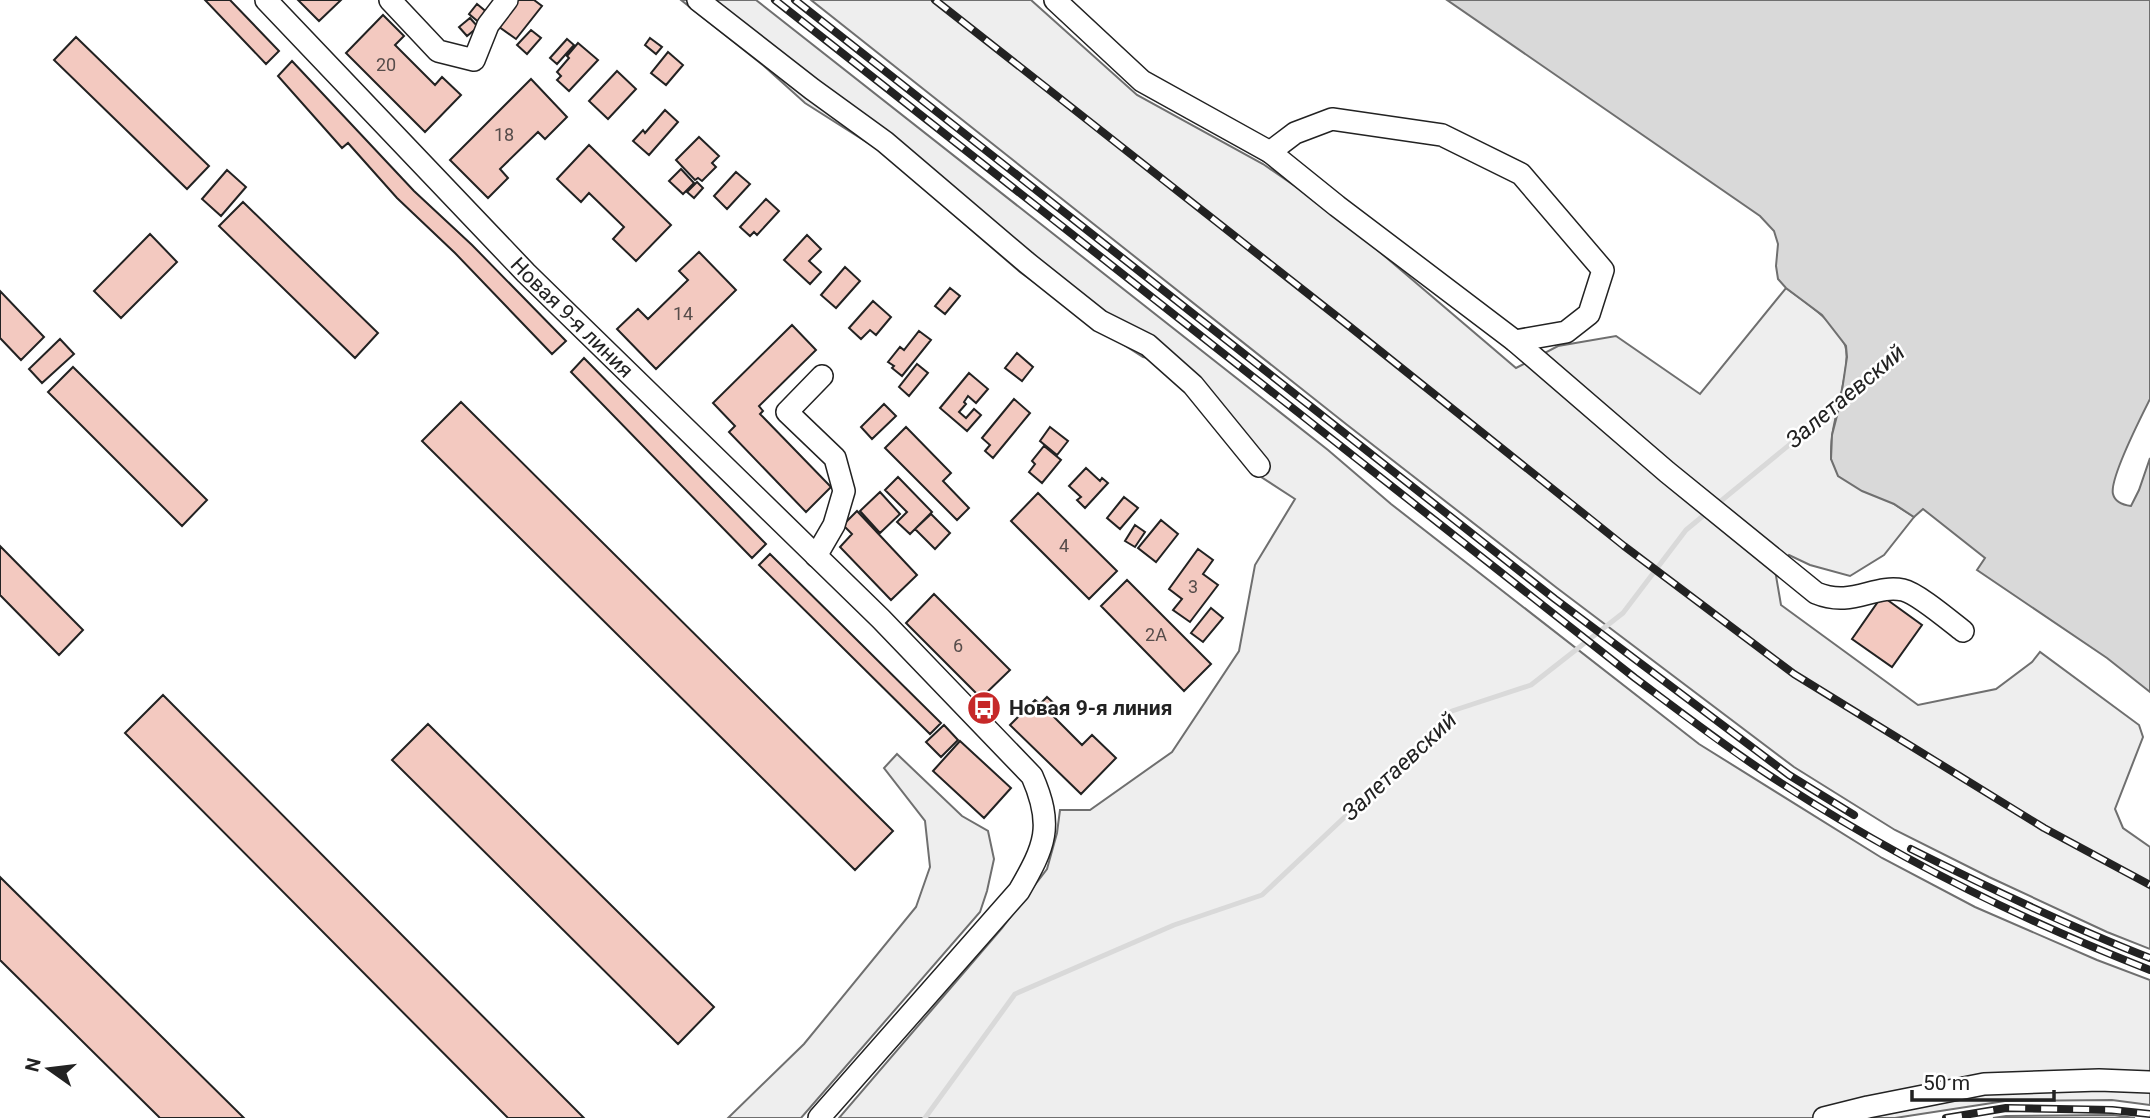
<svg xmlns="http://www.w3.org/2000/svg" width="2150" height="1118" font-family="Roboto,sans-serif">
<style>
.green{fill:#eee;stroke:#6f6f6f;stroke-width:2}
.water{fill:#d9d9d9;stroke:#6f6f6f;stroke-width:2}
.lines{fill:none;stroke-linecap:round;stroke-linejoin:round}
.stream{stroke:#d9d9d9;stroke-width:5}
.building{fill:#f3c9c0;stroke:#222;stroke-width:2}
.minor-casing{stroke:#222;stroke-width:24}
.minor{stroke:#fff;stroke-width:21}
.rail-casing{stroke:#222;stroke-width:8}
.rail{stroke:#fff;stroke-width:5;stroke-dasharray:16;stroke-linecap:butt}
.labels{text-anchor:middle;stroke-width:5;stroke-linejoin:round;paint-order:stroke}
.number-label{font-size:18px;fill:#564c4a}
.street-label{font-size:21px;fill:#222;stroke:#fff}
.poi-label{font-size:21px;font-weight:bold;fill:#222;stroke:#fff;text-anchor:start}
.water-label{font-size:23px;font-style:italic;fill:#222;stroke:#fff}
</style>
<rect width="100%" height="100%" fill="#fff"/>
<path class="green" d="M681 0H756L1328 450 1391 504 1699 744 1882 858 1975 907 2097 960 2150 980V1105L2112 1100 2005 1101 1895 1118H839L1002 928 1047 869 1057 833 1060 810H1090L1172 752 1239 651 1255 565 1295 499 1255 473 1215 420 1153 359 1143 357 1099 329 1020 272 879 150 805 103 764 66Z
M811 0H1031L1137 95 1263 164 1334 213 1516 368 1558 346 1616 336 1700 394 1786 288C1805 302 1836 322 1845 345 1852 364 1834 415 1832 437 1831 444 1831 451 1831 459L1894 504 1914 517 1884 555 1850 576 1810 565 1789 555 1775 570 1781 605 1918 705 1996 689 2032 662 2040 652 2139 725 2143 737 2115 809 2123 828 2150 847V949L2107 932 1989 877 1895 830 1794 767 1557 588 1346 424Z
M897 754 962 816 988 831 994 859 987 891 980 912 801 1118H728L804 1044 916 907 930 867 925 821 884 768Z
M2113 1115 2135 1118H1993L2006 1116Z"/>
<path class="water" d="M1447 0H2150V399C2142 415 2109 479 2113 494 2115 502 2123 505 2131 506L2139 490 2150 458V692L2107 658 1977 570 1985 558 1923 509 1914 517 1894 504 1862 491 1838 476 1831 459 1832 435 1840 404 1847 357 1846 346 1822 315 1786 288 1778 279 1776 266 1778 244 1774 231 1760 216Z"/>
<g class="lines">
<path class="stream" d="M1716 505 1844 400
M925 1118 1015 994 1174 925 1262 895 1385 779 1452 711 1531 685 1623 613 1686 530 1709 511"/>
</g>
<path class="building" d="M205 0H230L279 51 266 64Z
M298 0H341L319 21Z
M514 0H534L542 6 516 39 495 24Z
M477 4 489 14 481 24 469 14Z
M383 15 404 36 395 45 435 85 442 77 461 95 425 132 346 53Z
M470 18 478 27 467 36 459 27Z
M531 30 541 38 527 54 517 45Z
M76 37 209 166 187 189 54 60Z
M650 38 662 47 656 54 645 45Z
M567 39 574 45 557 64 550 58Z
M578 43 598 60 569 91 557 80 561 76 557 72 569 58 567 56Z
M668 52 683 65 666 85 651 73Z
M292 61 414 191 472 245 566 341 552 354 455 253 397 198 348 143 342 148 278 76Z
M617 71 636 89 608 119 589 101Z
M531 79 567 117 545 139 538 132 500 169 508 178 488 198 450 160Z
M665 110 678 122 649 155 633 141 643 130 645 133Z
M699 137 719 156 712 163 716 167 702 181 698 178 695 180 676 160Z
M589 145 671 225 636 261 613 239 624 227 589 193 581 202 557 179Z
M681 169 694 183 683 194 669 181Z
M227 170 246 187 221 216 202 199Z
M736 172 750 184 727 209 714 196Z
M697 182 703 188 694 198 687 192Z
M766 199 779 211 757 235 754 232 750 236 740 227Z
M243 202 378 333 355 358 219 226Z
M150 234 177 262 121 318 94 291Z
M807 235 821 249 809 261 821 272 810 284 784 260Z
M699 252 736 290 656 369 617 329 638 309 648 319 688 280 679 271Z
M845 267 860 281 836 308 821 295Z
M950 288 960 296 945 314 935 306Z
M0 291 44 337 21 360 0 338Z
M873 301 891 317 876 335 870 330 861 339 849 328Z
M792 325 816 350 759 406 763 411 760 414 831 487 806 512 729 432 735 426 713 403Z
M919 331 931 340 902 376 892 368 894 366 888 362 900 347 904 350Z
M60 339 74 354 42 383 29 369Z
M1017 353 1033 367 1022 381 1005 368Z
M584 358 766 544 752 558 571 372Z
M917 364 928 373 909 396 899 387Z
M73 367 207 500 182 526 48 392Z
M969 373 988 389 976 403 968 396 964 402 966 404 959 412 966 418 974 409 981 415 967 431 940 408Z
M1014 399 1030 413 993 458 985 451 990 445 982 438Z
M461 402 893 831 855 870 422 441Z
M884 404 896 416 872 439 861 427Z
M906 427 951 473 943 481 969 508 957 520 885 448Z
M1050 427 1068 441 1057 455 1040 441Z
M1044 446 1061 460 1042 483 1029 472 1035 464 1032 461Z
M1086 468 1100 481 1102 478 1108 483 1085 508 1077 500 1081 497 1069 486Z
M898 477 932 512 910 534 897 522 907 512 885 490Z
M880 492 900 514 880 533 860 511Z
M1038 493 1117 571 1089 599 1011 521Z
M1124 497 1138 508 1120 529 1107 518Z
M857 511 917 575 891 600 840 547 852 534 843 525Z
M931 514 950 533 935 549 915 529Z
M1161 520 1178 534 1156 562 1138 548Z
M1135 525 1145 532 1135 547 1125 541Z
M0 546 83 630 59 655 0 595Z
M1198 549 1213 560 1203 574 1218 585 1190 622 1173 610 1182 599 1169 589Z
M770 554 941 723 930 734 759 565Z
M1127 580 1211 664 1184 691 1101 606Z
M934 594 1010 670 981 698 906 623Z
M1882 596 1922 625 1892 667 1852 639Z
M1211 608 1223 618 1203 642 1191 633Z
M163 695 584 1118H508L125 733Z
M1047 697 1059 708 1052 715 1082 745 1092 735 1116 758 1081 794 1010 725 1035 700 1040 704Z
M428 724 714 1007 678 1044 392 760Z
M944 725 958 740 941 757 926 742Z
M960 741 1011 788 984 818 933 771Z
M0 877 244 1118H160L0 960Z"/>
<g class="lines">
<g class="minor-casing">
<g id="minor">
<path id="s1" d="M266 0 526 273 881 619 1032 776C1054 826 1045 846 1019 891L819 1118"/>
<path d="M390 0 438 51 474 60 488 25 507 0"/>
<path d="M698 0 812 89 885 142 1026 262 1100 321 1148 345 1193 385 1259 466"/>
<path d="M1055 0 1142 81 1270 152 1337 206 1515 341 1667 472 1816 593C1852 608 1874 584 1903 590 1917 593 1950 621 1963 631"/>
<path d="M1270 152 1295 133 1332 119 1442 135 1521 174 1603 270 1589 314 1566 332 1515 341"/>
<path d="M816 556 834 525 844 491 835 458 787 412 822 376"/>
<path d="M1824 1118 1868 1107 1984 1084 2099 1080 2150 1082"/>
</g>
</g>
<use href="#minor" class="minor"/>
<g class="rail-casing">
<path id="rail" d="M775 0 1635 678C1683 714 1731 751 1781 783 1897 858 2021 920 2150 970
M795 0 1555 599 1789 775 1854 815
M935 0 1349 326 1624 546 1794 674 2044 828 2150 885
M1911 849C1989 888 2068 926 2150 958
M1946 1118 2006 1108 2112 1110 2150 1114"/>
</g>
<use href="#rail" class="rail"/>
</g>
<defs>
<g id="bus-disc" transform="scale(1.75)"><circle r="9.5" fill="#c62828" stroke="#fff"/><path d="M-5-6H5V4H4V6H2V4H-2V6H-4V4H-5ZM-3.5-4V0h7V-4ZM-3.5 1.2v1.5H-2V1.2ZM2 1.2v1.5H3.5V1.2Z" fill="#fff"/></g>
</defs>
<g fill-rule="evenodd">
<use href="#bus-disc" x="984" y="708"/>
</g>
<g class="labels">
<g class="number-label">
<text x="386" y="71">20</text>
<text x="504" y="141">18</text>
<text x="683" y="320">14</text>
<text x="1064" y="552">4</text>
<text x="1193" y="593">3</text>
<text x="1156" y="641">2А</text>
<text x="958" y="652">6</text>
</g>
<g class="street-label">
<text dy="7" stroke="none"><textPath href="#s1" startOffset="441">Новая 9-я линия</textPath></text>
</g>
<g class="poi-label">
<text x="1009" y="715">Новая 9-я линия</text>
</g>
<g class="water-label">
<text transform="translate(1845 396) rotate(-40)" y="8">Залетаевский</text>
<text transform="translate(1399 766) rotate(-43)" y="8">Залетаевский</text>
</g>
</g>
<g transform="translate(49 1069) rotate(284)" stroke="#ffffff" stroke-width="5" paint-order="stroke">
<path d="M0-5L12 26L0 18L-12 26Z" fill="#222222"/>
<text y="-10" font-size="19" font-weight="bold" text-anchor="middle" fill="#222222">N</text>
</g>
<path d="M1912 1090v10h142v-10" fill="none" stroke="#222222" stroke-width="3.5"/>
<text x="1923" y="1090" font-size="21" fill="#222222" stroke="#ffffff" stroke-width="5" paint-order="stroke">50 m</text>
</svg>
